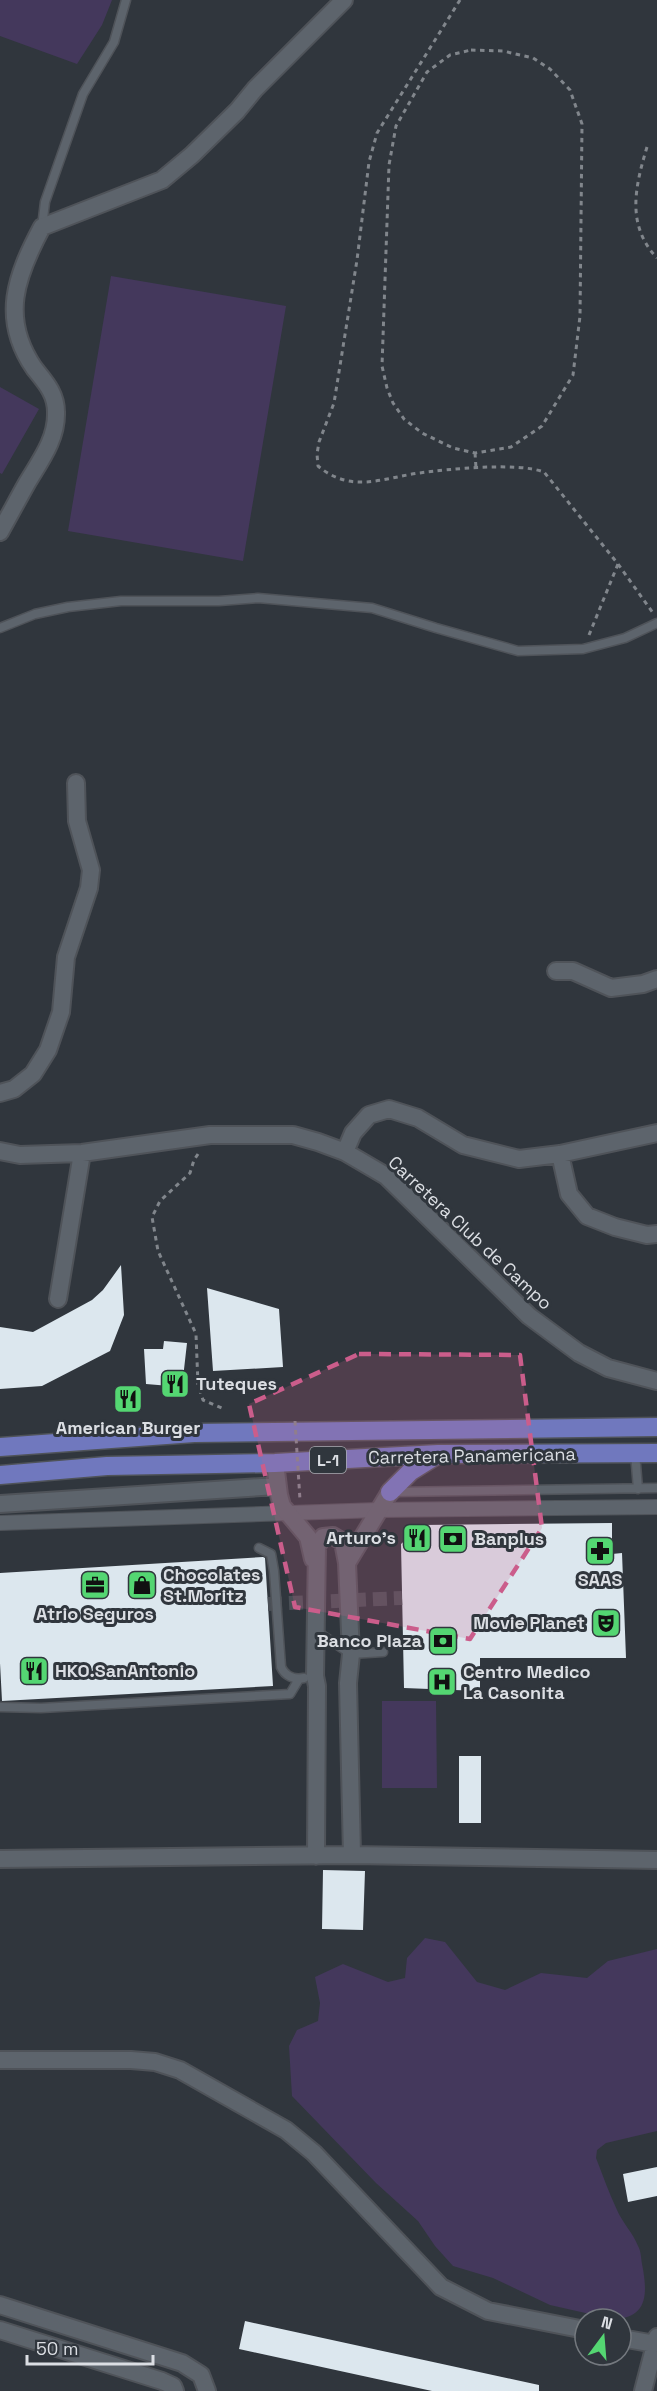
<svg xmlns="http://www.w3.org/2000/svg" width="657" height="2391" font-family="'Space Grotesk',sans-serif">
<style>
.green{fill:#44385c}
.building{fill:#dce7ee}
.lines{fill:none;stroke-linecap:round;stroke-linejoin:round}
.pedestrian-tunnel{stroke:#4a4f56;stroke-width:14;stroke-dasharray:14 7;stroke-linecap:butt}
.service-casing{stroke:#4f5359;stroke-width:11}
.pedestrian-casing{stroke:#4f5359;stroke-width:16}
.minor-casing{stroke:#4f5359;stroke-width:20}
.primary-casing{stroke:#4f5359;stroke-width:21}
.path{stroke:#81868c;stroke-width:3;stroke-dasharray:4.5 4.5;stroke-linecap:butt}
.service{stroke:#5d646c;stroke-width:8}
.pedestrian{stroke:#5d646c;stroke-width:14}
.minor{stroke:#5d646c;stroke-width:16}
.primary{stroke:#7078be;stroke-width:18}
.path-bridge{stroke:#81868c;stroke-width:3;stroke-dasharray:4.5 4.5;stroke-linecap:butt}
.marked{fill:#cb5d8b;fill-opacity:0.2;stroke:#cb5d8b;stroke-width:4.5;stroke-dasharray:12 8;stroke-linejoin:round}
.labels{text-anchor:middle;stroke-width:6;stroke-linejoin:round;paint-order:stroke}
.shield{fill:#30363d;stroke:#a8acb1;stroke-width:1.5}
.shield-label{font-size:16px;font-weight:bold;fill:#dbdee3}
.street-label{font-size:18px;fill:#dbdee3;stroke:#30363d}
.poi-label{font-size:18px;font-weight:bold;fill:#dbdee3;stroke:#30363d;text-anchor:start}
</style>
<rect width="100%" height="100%" fill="#30363d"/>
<path class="green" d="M0 0H112L102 25 77 64 0 36Z
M111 276 286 306 243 561 68 531Z
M0 387 39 409 2 474 0 473Z
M436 1701 437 1788H382V1701Z
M425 1938 445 1942 477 1982 505 1990 541 1973 587 1978 608 1961 657 1949V2131L606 2143 597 2150 596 2158C603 2176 609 2193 617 2210 622 2222 633 2233 638 2246 641 2251 641 2258 642 2264 648 2294 648 2319 612 2319L550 2305 493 2278 453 2266 435 2246 418 2221 376 2183 292 2096 289 2046 297 2030 318 2021 320 2003 315 1977 343 1964 388 1982 405 1978 407 1958Z"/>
<path class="building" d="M121 1265 124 1315 110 1351 42 1386 0 1389V1327L33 1332 92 1300 103 1290Z
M207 1288 279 1309 283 1367 213 1371Z
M164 1341 187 1343 182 1387 146 1384 144 1349H163Z
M612 1523V1554L622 1553 626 1658H480V1691L404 1688 401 1544 422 1525Z
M263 1557 265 1558 273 1686 2 1701 0 1663V1573Z
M459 1756H481V1823H459Z
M323 1870 365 1871 363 1930 322 1929Z
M657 2167V2196L628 2202 623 2174Z
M245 2321 539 2385V2391H432L239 2349Z"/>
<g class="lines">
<path class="pedestrian-tunnel" d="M268 1604 402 1598"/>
<g class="service-casing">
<path id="service" d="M42 227 45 202 83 94 114 42 126 0
M0 628 35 614 68 607 121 601H219L258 598 372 608 436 628 518 651 583 649 625 638 657 623
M635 1453 638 1489
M394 1492 657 1488
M259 1548 271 1554 274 1571 281 1667C285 1676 294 1680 304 1678
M316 1631 351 1654 383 1652
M0 1707 41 1708 290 1694 299 1679"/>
</g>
<g class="pedestrian-casing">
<path id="pedestrian" d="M0 1523 378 1510 657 1507"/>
</g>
<g class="minor-casing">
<path id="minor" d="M0 532C9 516 18 499 27 483 40 461 57 439 56 412 56 393 45 382 34 368 0 318 16 276 42 227L162 180 192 155 237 111 255 89 344 0
M556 971H573L611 988 643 984 657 979
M0 1093 14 1089 33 1074 48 1050 61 1012 66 957 89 888 91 870 77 821 76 783
M0 1151 20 1155 82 1153 210 1135H293L318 1142 345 1152 386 1176 529 1316 579 1353 608 1368 657 1381
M345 1152 353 1133 369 1115 389 1109 418 1118 463 1145 519 1159 560 1154 657 1133
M560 1154 569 1194 587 1216 615 1227 647 1235 657 1234
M58 1299 82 1153
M275 1463 279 1495 282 1506 308 1537 313 1559
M0 1504 277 1486
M347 1563 390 1492
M316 1856 317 1686 315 1676 317 1546 323 1537 333 1536 343 1542 347 1563 351 1654 348 1683 352 1855
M0 1859 352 1855 657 1860
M0 2060H131L155 2062 180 2070 286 2130 314 2153 441 2287 488 2311 585 2330
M0 2305 182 2363 201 2375 207 2391
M0 2330 162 2381 173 2386 175 2391
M621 2338 655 2344
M643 2391 657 2337"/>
</g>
<g class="primary-casing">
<path id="primary" d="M0 1447 194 1433 657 1427
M0 1475 107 1466 275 1463 438 1454 657 1453
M390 1492 411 1471 435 1456"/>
</g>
<path class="path" d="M460 0 377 133 369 162 357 260 334 403 319 442 317 454 318 466C351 494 383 478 419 473 449 469 517 462 544 472L618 564 653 613
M471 50 503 51 533 58 550 69 570 90 582 124 580 316 573 375 542 426 511 447 475 453 453 448 422 433 404 419 393 403 387 388 382 366 389 165 396 126 427 72 450 55Z
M647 147C635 187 626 225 657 258
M475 453 476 468
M589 635 618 564
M198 1154 194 1160 190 1173 160 1201 152 1217 158 1251 196 1334 198 1385 203 1400 224 1409"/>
<use href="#service" class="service"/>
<use href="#pedestrian" class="pedestrian"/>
<use href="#minor" class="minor"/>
<use href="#primary" class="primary"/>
<path class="path-bridge" d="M295 1421 300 1500"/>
</g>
<path class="marked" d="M359 1354 520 1355 542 1528 470 1639 295 1607 249 1404Z"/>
<defs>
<g id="restaurant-square" transform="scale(1.5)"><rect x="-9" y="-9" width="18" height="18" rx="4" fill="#54d672" stroke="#30363d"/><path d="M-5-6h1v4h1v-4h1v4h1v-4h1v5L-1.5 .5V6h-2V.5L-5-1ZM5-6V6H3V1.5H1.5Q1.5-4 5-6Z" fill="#111"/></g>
<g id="bank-square" transform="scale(1.5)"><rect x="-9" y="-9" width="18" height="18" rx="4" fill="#54d672" stroke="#30363d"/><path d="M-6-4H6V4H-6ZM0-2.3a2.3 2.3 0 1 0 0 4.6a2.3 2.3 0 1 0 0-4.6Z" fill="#111"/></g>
<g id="pharmacy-square" transform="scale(1.5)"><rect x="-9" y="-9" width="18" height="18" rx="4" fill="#54d672" stroke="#30363d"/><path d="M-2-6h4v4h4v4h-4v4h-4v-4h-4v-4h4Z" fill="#111"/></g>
<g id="office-square" transform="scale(1.5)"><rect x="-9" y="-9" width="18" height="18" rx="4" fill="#54d672" stroke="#30363d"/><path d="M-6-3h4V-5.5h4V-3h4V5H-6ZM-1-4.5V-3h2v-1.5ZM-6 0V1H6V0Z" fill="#111"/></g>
<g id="shop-square" transform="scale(1.5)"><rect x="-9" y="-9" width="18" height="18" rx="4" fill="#54d672" stroke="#30363d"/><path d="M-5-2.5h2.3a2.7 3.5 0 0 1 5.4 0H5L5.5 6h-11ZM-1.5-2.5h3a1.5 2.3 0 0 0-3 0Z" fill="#111"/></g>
<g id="theatre-square" transform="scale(1.5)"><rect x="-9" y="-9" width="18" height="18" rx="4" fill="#54d672" stroke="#30363d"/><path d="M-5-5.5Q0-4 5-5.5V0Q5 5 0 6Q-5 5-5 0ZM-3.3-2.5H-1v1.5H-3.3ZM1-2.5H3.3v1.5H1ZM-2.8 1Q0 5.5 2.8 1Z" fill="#111"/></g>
<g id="hospital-square" transform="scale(1.5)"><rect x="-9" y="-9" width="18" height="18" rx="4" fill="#54d672" stroke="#30363d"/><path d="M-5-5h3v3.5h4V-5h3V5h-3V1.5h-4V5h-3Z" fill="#111"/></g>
</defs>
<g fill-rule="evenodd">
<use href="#restaurant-square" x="175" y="1384"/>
<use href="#restaurant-square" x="128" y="1399"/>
<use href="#restaurant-square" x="417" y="1538"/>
<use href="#bank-square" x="453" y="1539"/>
<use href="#pharmacy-square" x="600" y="1551"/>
<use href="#office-square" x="95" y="1585"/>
<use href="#shop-square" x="142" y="1585"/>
<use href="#theatre-square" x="606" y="1623"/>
<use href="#bank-square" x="443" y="1641"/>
<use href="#restaurant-square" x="34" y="1671"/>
<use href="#hospital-square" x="442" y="1682"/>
</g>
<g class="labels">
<rect class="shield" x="310" y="1447" width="36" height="26" rx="4.5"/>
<g class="shield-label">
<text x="328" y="1466">L-1</text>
</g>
<g class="street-label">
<text transform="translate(470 1233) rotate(43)" y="6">Carretera Club de Campo</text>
<text transform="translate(472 1456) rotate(-1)" y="6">Carretera Panamericana</text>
</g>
<g class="poi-label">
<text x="196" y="1390">Tuteques</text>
<text x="128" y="1434" text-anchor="middle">American Burger</text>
<text x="396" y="1544" text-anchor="end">Arturo's</text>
<text x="474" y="1545">Banplus</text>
<text x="163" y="1581">Chocolates<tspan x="163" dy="21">St.Moritz</tspan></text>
<text x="600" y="1586" text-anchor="middle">SAAS</text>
<text x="95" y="1620" text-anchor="middle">Atrio Seguros</text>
<text x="585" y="1629" text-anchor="end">Movie Planet</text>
<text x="422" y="1647" text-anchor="end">Banco Plaza</text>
<text x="55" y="1677">HKO.SanAntonio</text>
<text x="463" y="1678">Centro Medico<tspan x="463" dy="21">La Casonita</tspan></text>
</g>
</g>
<g transform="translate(603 2337) rotate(16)"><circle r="28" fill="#30363d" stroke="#74797f" stroke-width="1.5"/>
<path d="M0-4.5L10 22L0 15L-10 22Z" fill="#54d672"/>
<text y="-9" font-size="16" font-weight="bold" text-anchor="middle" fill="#dbdee3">N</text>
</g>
<path d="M27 2355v9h126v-9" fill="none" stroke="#dbdee3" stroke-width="3"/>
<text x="36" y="2355" font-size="18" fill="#dbdee3" stroke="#30363d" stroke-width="4.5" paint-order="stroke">50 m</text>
</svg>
